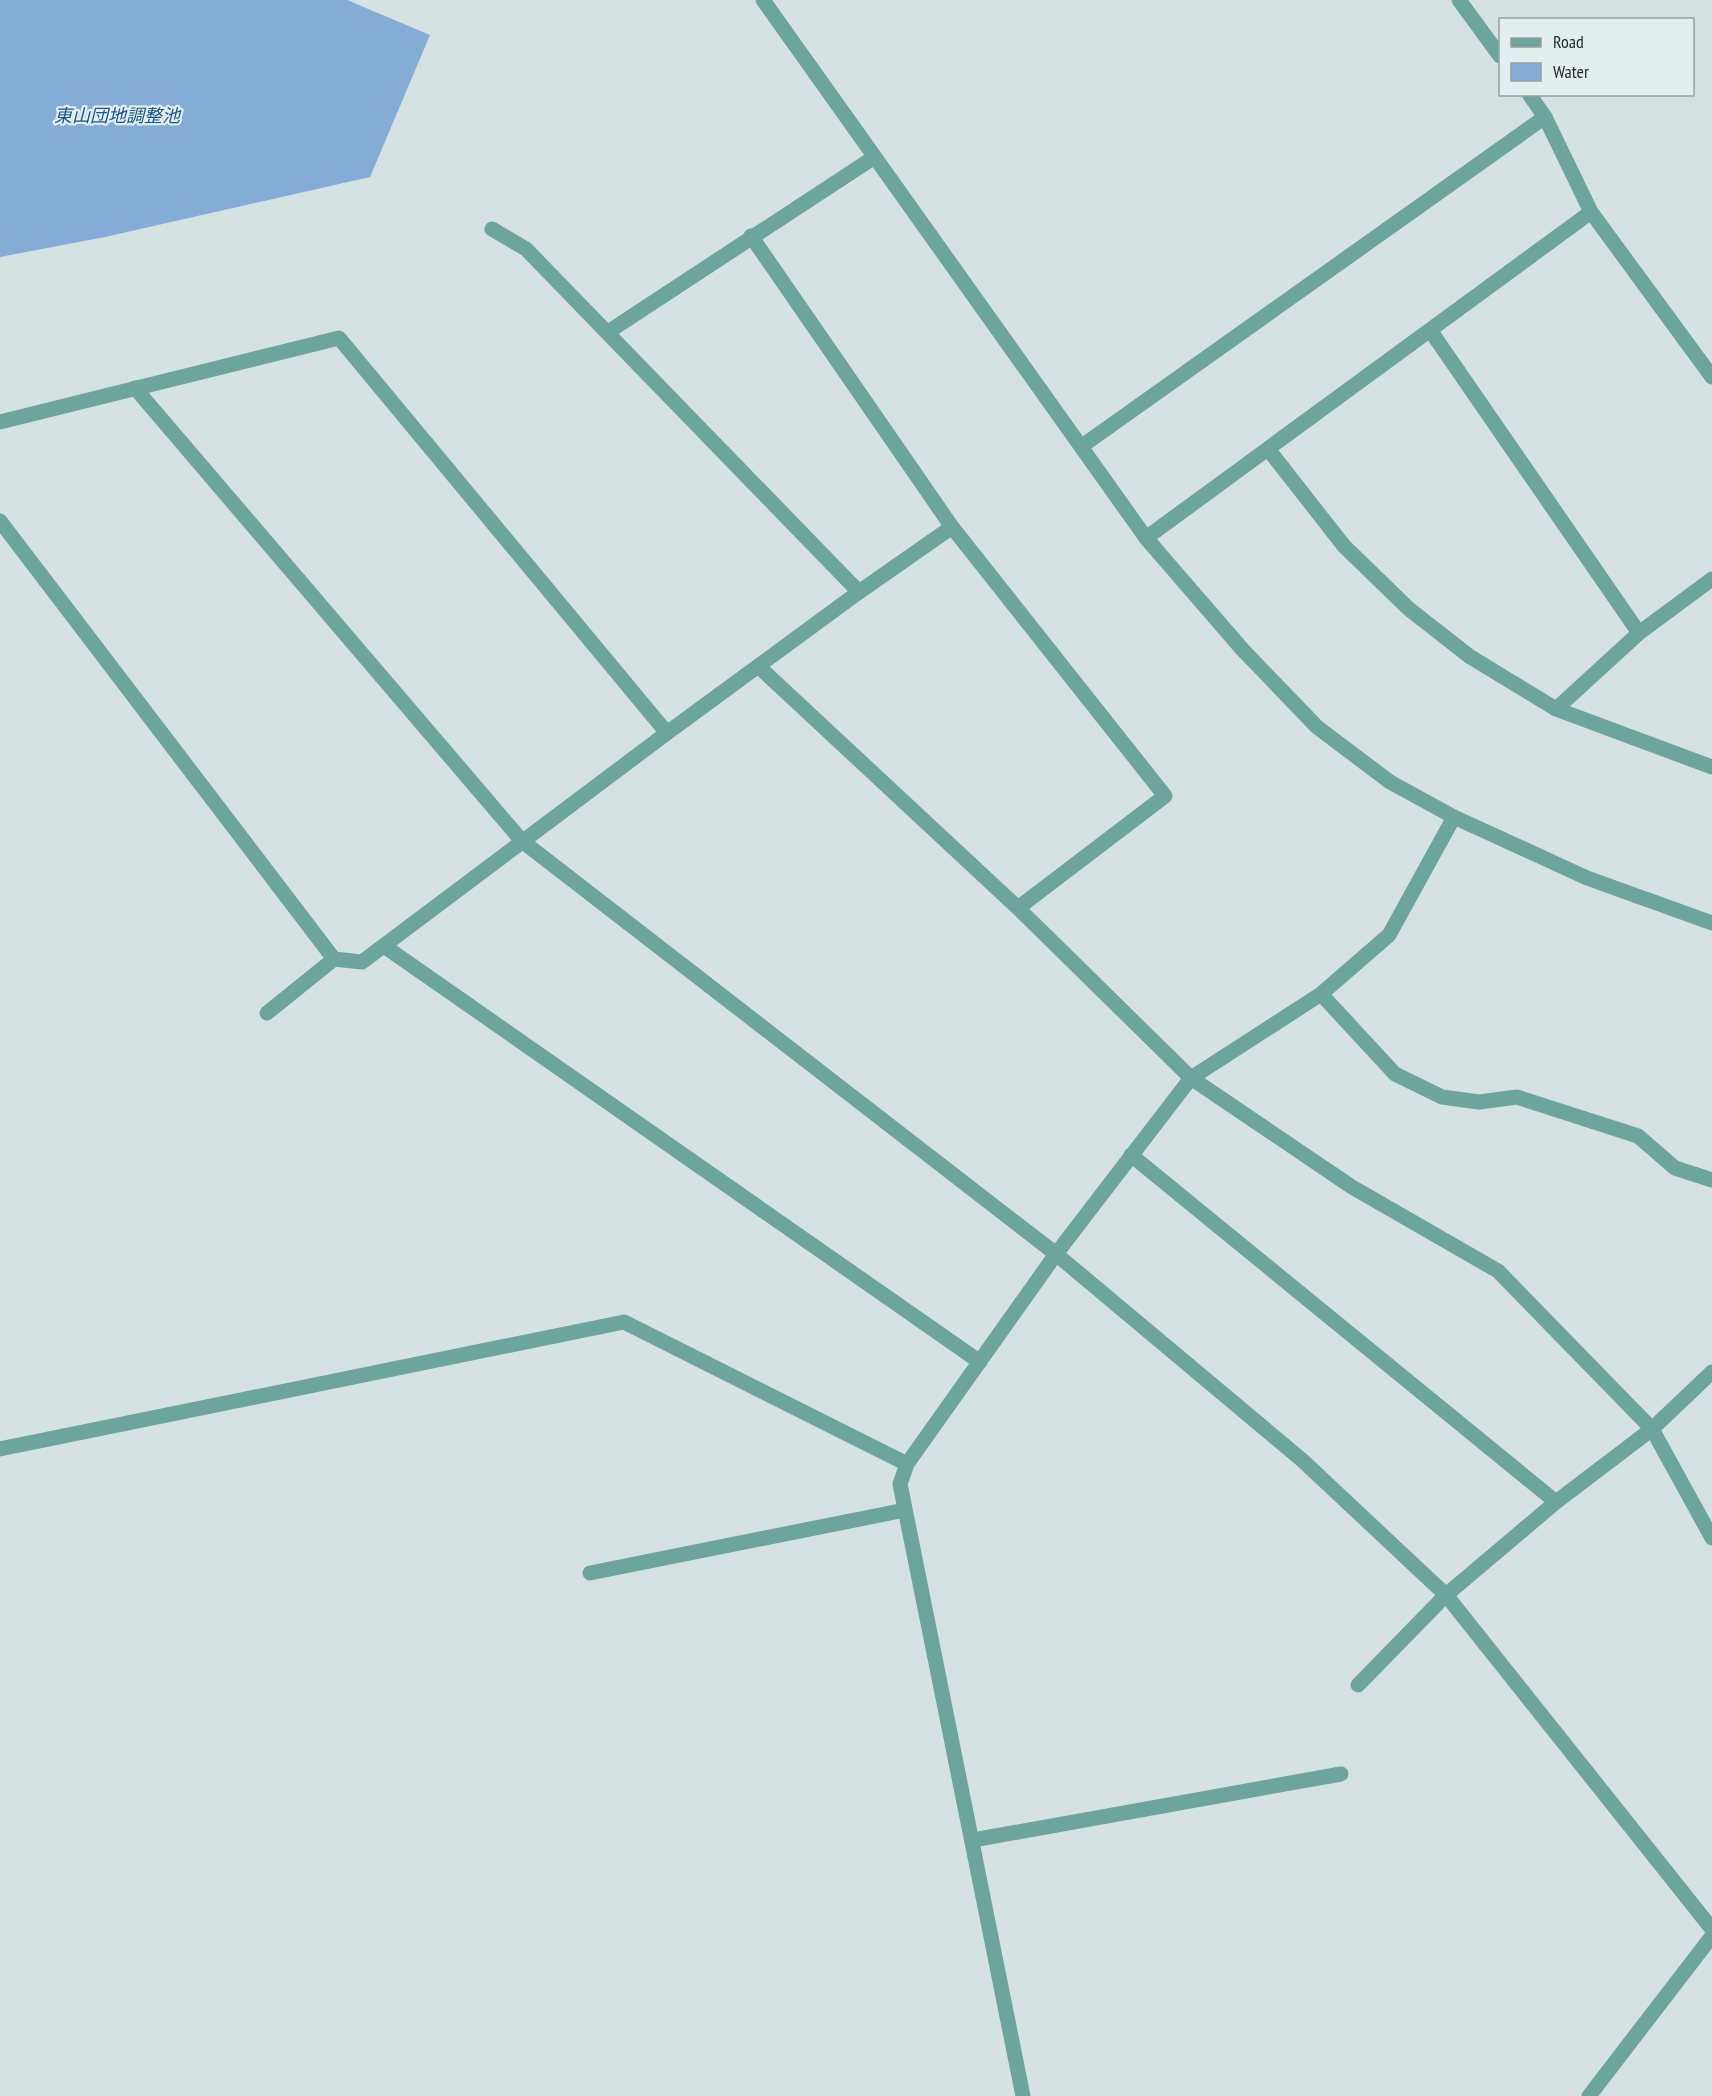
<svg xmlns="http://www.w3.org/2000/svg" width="1712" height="2096" font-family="'PT Sans Narrow','Noto Sans JP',sans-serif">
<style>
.water{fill:#84acd7}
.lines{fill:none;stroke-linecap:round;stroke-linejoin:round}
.service{stroke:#6ca59c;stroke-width:15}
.minor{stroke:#6ca59c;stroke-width:15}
.tertiary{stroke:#6ca59c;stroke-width:15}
.labels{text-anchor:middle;stroke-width:4.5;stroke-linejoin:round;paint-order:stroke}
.water-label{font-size:18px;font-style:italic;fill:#195389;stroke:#e3eeef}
</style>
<rect width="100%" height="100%" fill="#d6e1e2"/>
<path class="water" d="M0 0H347L430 35 370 177 105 237 0 257Z"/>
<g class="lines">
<path class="service" d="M1082 446 1545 117"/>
<path class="minor" d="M1459 0 1500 56
M1529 94 1545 117 1591 212 1712 377
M492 229 526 249 859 592
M751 236 952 527 1165 796 1018 908
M1430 330 1639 633
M608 332 873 158
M0 422 339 338 667 733
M1268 449 1344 546 1409 609 1469 656 1556 709 1712 767
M0 521 334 959 362 962 667 733 859 592 952 527
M1146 538 1591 212
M758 666 1018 908 1191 1078 1352 1187 1498 1271 1652 1429 1712 1538
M1556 709 1639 633 1712 579
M384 946 980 1362
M1321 994 1395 1074 1442 1097 1479 1102 1517 1097 1638 1136 1675 1168 1712 1180
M267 1013 334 959
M1131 1155 1556 1502
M0 1449 624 1322 907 1464
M590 1573 905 1510
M1358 1685 1446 1595 1556 1502 1652 1429 1712 1372
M973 1840 1341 1774
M1023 2096 900 1484 907 1464 1056 1254 1191 1078 1321 994 1389 935 1454 817"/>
<path class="tertiary" d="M763 0 1146 538 1242 649 1317 727 1390 782 1454 817 1587 878 1712 923
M135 388 522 841 1056 1254 1302 1460 1446 1595 1712 1929
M1589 2096 1712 1936"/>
</g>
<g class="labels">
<g class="water-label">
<text x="117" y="122">東山団地調整池</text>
</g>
</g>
<rect x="1499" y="18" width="195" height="78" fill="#e3eeef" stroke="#98a0a1" stroke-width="1.5"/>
<rect x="1511" y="38" width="30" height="9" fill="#6ca59c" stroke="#98a0a1" stroke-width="1.5"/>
<text x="1553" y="48" font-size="18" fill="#272b2b">Road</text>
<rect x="1511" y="63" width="30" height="18" fill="#84acd7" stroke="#98a0a1" stroke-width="1.5"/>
<text x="1553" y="78" font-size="18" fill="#272b2b">Water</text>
</svg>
